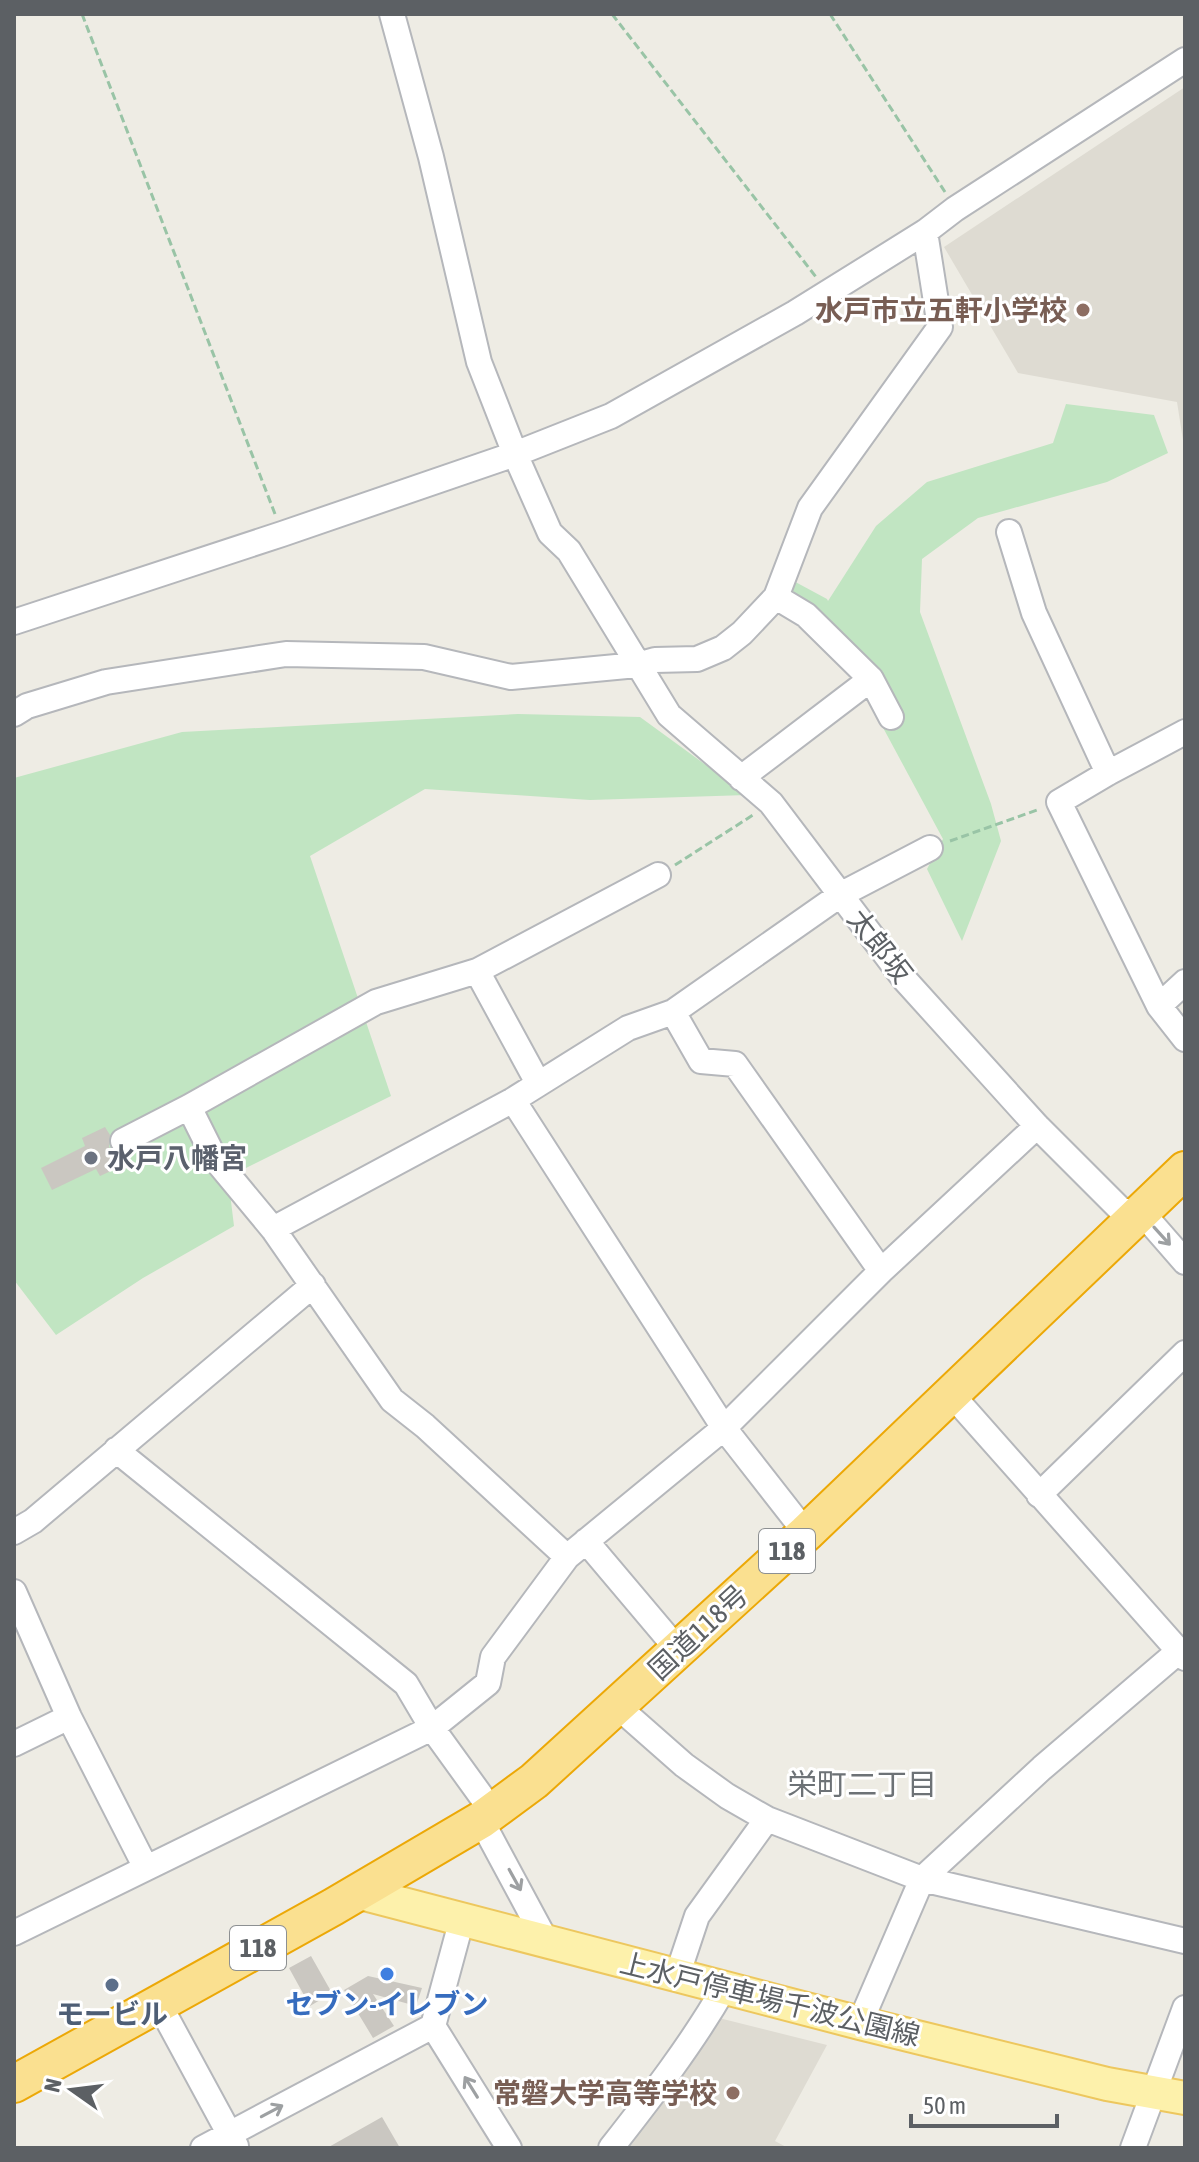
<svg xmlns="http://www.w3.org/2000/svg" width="1199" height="2162" font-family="'Asap Condensed','Noto Sans JP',sans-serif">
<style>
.education{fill:#dedbd2}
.green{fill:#c1e5c2}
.building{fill:#cac7c1}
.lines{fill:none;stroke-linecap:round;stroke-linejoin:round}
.minor-casing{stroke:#b5b7bb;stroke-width:28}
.major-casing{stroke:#edc75e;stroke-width:36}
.highway-casing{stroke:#eca807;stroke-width:40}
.path{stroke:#99c4a6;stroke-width:3;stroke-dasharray:8 4;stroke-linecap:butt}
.minor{stroke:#fff;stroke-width:24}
.major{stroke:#fdf1ab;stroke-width:32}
.highway{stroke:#fae090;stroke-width:36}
.oneway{stroke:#9da0a2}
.education-dot{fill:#8d6e63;stroke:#fff;stroke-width:3}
.worship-dot{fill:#6b7280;stroke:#fff;stroke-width:3}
.shop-dot{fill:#3f7fe0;stroke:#fff;stroke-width:3}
.service-dot{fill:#5c6f8a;stroke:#fff;stroke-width:3}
.labels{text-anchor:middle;stroke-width:6;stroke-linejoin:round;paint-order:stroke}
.shield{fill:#fff;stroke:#8d9092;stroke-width:2}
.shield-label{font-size:26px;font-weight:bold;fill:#5c6064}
.education-label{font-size:28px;font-weight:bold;fill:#785e54;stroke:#fff;text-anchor:end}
.street-label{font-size:28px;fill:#5c6064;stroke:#fff}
.worship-label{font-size:28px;font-weight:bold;fill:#5b616d;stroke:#fff;text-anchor:start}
.shop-label{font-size:28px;font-weight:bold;fill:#366cbe;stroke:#fff}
.service-label{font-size:28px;font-weight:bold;fill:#4e5e75;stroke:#fff}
.neighbourhood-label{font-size:30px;fill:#6d7276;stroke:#fff}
</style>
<rect width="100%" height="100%" fill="#eeece4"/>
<path class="education" d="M1185 87V453L1177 402 1018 373 944 247Z
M719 2018 827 2045 775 2141 788 2148H625Z"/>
<path class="green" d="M1066 404 1154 415 1168 453 1107 482 978 518 922 559 920 612 991 804 1001 841 962 941 927 869 943 839 831 631 779 596 788 578 827 599 828 601 876 526 927 482 1053 443Z
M518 714 640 717 747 795 590 800 425 789 310 856 391 1096 228 1177 234 1226 143 1278 56 1335 14 1280V778L182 732Z"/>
<path class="building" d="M105 1127 110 1135 109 1147 114 1153 121 1156 124 1165 100 1176 96 1169 52 1190 41 1168 85 1146 82 1138Z
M311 1956 332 1993 310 2006 289 1968Z
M368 1976 422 1988 416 2006 373 1994 394 2026 373 2038 344 1990Z
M382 2117 400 2148H327Z"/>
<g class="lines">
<g class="minor-casing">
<path id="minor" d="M392 14 431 157 479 362 515 454 550 533 569 551 669 715 771 803 905 980 1037 1126 1119 1208 1151 1223 1185 1262
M1009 532 1034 613 1108 773
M776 597 806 615 871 679 891 717
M14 622 282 534 515 454 611 416 795 313 925 232 955 209 1185 60
M14 714 27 706 106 682 286 654 424 657 511 677 637 665 655 660 697 659 723 648 742 633 776 597 810 508 940 327 925 232
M1185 732 1108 773 1059 802 1159 1006 1185 1039
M741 778 871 679
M477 971 538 1083
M1159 1006 1185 982
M673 1012 701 1061 735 1064 881 1271
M513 1100 628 1028 673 1012 840 895 930 848
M189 1107 215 1159 273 1229
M123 1141 189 1107 376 1002 477 971 658 875
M952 1395 1185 1658
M116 1450 406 1684 432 1728 492 1811
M1039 1495 1185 1353
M14 1532 33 1521 313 1285
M586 1541 678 1650
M567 1557 425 1426 392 1400 273 1229 513 1100 724 1428 806 1533
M14 1592 69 1717 146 1868
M617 1706 684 1765 727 1796 767 1819 922 1879 1185 1941
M14 1744 69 1717
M481 1820 546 1941
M462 1919 433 2026 509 2148
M14 1933 432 1728 488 1683 493 1657 567 1557 724 1428 881 1271 1037 1126
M677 1976 697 1916 767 1819
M159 2004 236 2146
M860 2023 922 1879 1042 1768 1179 1651
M203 2148 433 2026
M611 2148C651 2097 692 2044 724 1988
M1133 2148 1185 2008"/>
</g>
<g class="major-casing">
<path id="major" d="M357 1892 860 2023 1107 2084 1185 2098"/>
</g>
<g class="highway-casing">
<path id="highway" d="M14 2084 333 1907 481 1820 534 1781 806 1533 1185 1170"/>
</g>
<path class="path" d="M82 14 275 514
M612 14 816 277
M830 14 945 192
M950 841 1040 809
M675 865 753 815"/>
<use href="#minor" class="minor"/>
<use href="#major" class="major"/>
<use href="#highway" class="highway"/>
</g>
<defs><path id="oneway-shaft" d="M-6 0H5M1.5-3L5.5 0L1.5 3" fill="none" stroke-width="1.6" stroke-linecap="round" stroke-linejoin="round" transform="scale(2)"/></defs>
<g class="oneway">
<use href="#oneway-shaft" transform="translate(1162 1236) rotate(48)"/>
<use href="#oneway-shaft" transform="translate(515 1880) rotate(61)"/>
<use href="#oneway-shaft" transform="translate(471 2087) rotate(-122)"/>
<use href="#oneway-shaft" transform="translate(272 2111) rotate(-28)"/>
</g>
<g class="education-dot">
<circle cx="1083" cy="310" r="8"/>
<circle cx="733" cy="2093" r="8"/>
</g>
<circle class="worship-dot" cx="91" cy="1158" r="8"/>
<circle class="shop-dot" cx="387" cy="1974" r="8"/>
<circle class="service-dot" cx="112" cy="1985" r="8"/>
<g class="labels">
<g class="shield">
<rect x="759" y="1529" width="56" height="44" rx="6"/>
<rect x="230" y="1926" width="56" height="44" rx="6"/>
</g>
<g class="shield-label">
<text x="787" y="1560">118</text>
<text x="258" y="1957">118</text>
</g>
<g class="education-label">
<text x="1067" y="320">水戸市立五軒小学校</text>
<text x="717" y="2103">常磐大学高等学校</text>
</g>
<g class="street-label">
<text transform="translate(880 946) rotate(52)" y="10">太郎坂</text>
<text transform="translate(698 1632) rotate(-43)" y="10">国道118号</text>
<text transform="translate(770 1999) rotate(14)" y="10">上水戸停車場千波公園線</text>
</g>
<g class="worship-label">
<text x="107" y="1168">水戸八幡宮</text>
</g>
<g class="shop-label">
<text x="387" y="2014">セブン-イレブン</text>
</g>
<g class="service-label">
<text x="112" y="2024">モービル</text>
</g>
<g class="neighbourhood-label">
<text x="862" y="1795">栄町二丁目</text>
</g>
</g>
<rect width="1199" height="2162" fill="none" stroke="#5c6064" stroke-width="32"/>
<g transform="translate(72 2090) rotate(284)" stroke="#ffffff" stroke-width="6" paint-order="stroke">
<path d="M0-6L14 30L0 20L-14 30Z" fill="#5c6064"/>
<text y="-12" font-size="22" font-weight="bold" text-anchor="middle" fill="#5c6064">N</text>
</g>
<path d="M911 2114v12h146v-12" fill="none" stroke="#5c6064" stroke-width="4"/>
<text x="923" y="2114" font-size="24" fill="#5c6064" stroke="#ffffff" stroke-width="6" paint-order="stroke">50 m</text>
</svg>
